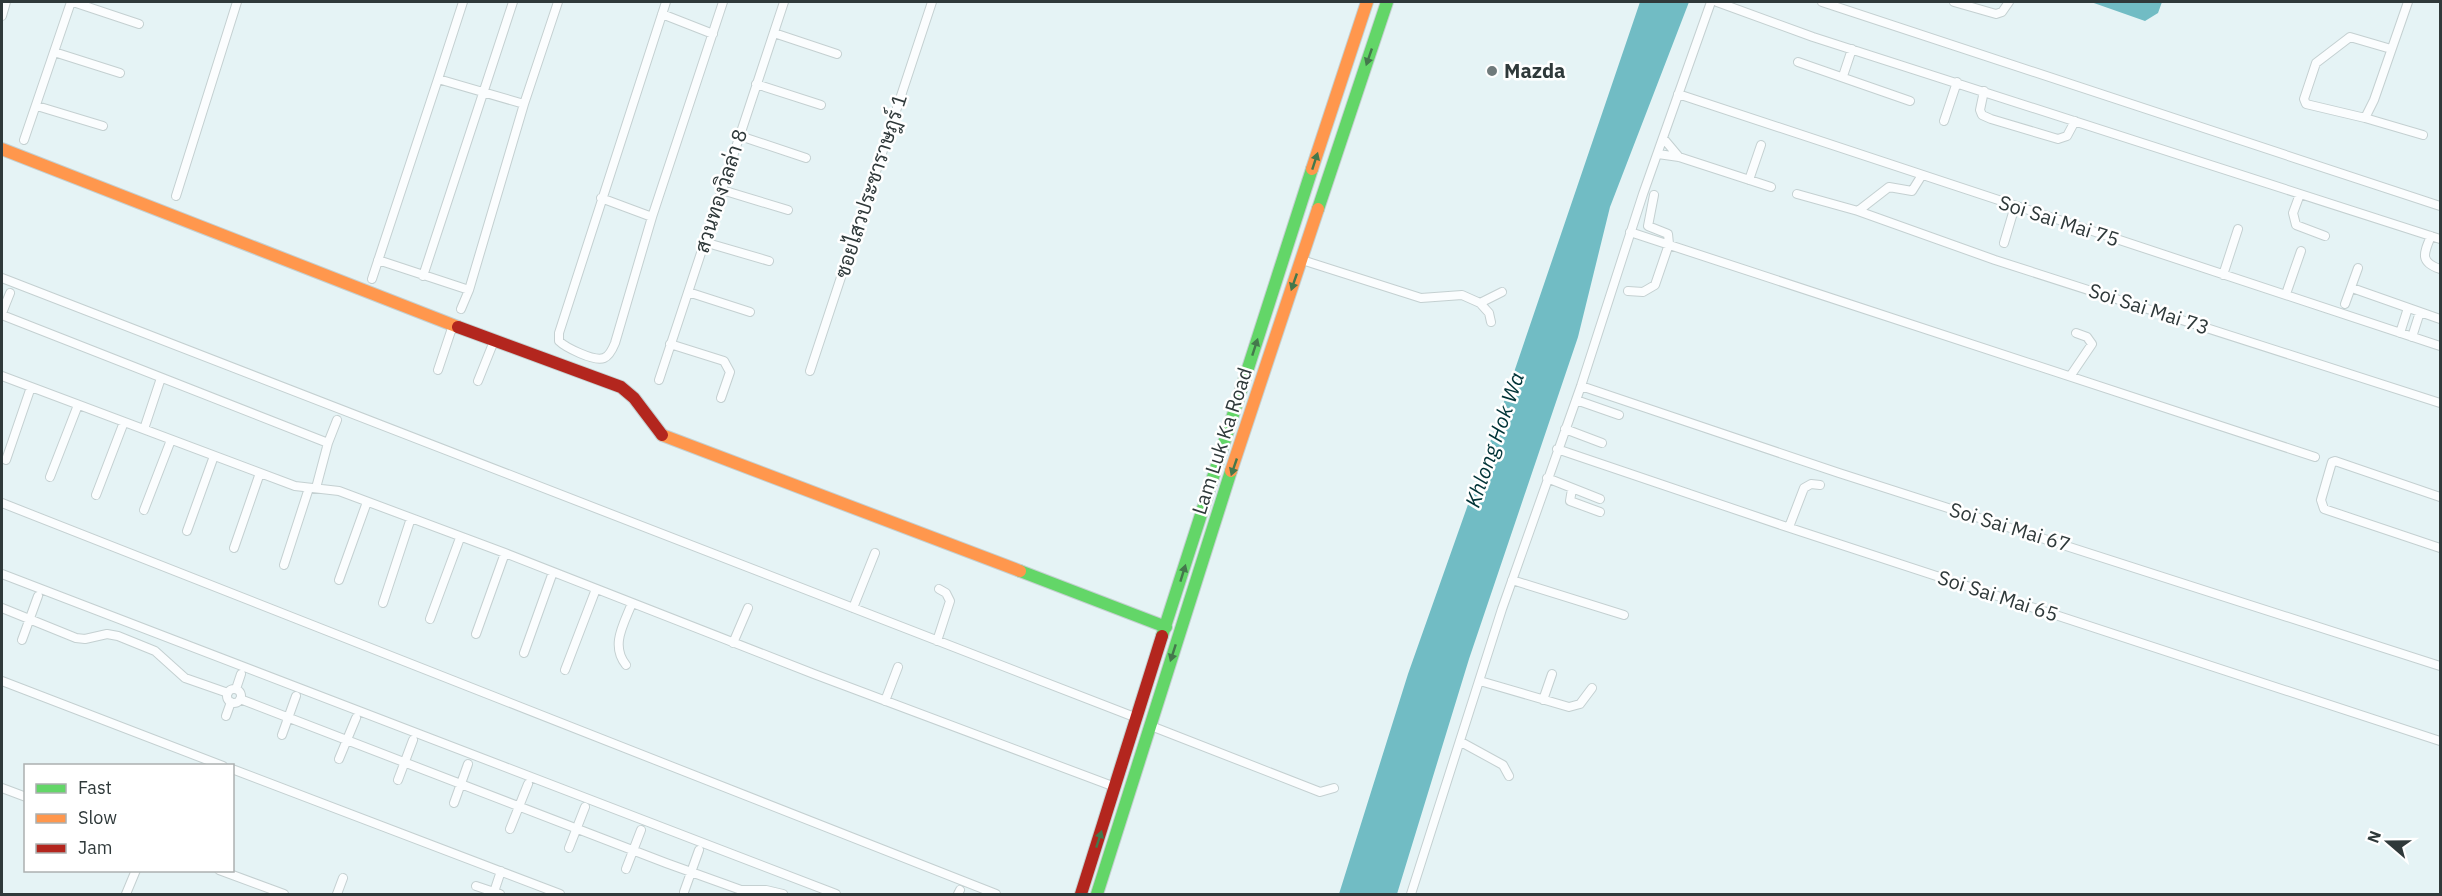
<svg xmlns="http://www.w3.org/2000/svg" width="2442" height="896" font-family="'IBM Plex Sans',Sarabun,sans-serif">
<style>
.water{fill:#71bcc4}
.lines{fill:none;stroke-linecap:round;stroke-linejoin:round}
.street-casing{stroke:#c4d0d1;stroke-width:10}
.fast-casing{stroke:#c4d0d1;stroke-width:14}
.slow-casing{stroke:#c4d0d1;stroke-width:14}
.jam-casing{stroke:#c4d0d1;stroke-width:14}
.street{stroke:#fbfdfe;stroke-width:8}
.fast{stroke:#63d668;stroke-width:12}
.slow{stroke:#ff974d;stroke-width:12}
.jam{stroke:#b3261e;stroke-width:12}
.oneway{fill:#44784c}
.poi-dot{fill:#6f7a7b;stroke:#fff;stroke-width:2}
.labels{text-anchor:middle;stroke-width:5;stroke-linejoin:round;paint-order:stroke}
.poi-label{font-size:20px;font-weight:bold;fill:#2f393a;stroke:#fff;text-anchor:start}
.street-label{font-size:20px;fill:#2f393a;stroke:#fff}
.water-label{font-size:21px;font-style:italic;fill:#013337;stroke:#fff}
</style>
<rect width="100%" height="100%" fill="#e5f3f5"/>
<path class="water" d="M1640 2H1689L1610 207 1578 337 1469 659 1397 894H1339L1408 674 1494 431Z
M2091 2H2162L2158 13 2145 21Z"/>
<g class="lines">
<g class="street-casing">
<path id="street" d="M73 2 139 24
M666 2 559 333V341C565 347 594 362 604 358 609 356 613 348 615 343L652 217 723 2
M1717 2 1813 37 2440 239
M1822 2 2440 206
M1954 2 1996 14 2002 12 2009 2
M662 14 713 34
M2 16 6 2
M774 33 837 54
M2391 49 2350 37 2316 63 2304 99 2306 104 2365 118 2374 100 2408 2
M54 52 120 73
M1798 62 1910 101
M1843 76 1852 49
M438 79 463 2
M756 84 821 105
M1984 91 1980 110 1982 115 1991 119 2058 139 2067 136 2075 121
M1678 94 2440 346
M37 106 103 126
M2365 118 2423 135
M1944 121 1957 82
M740 136 806 158
M1663 138 1679 157
M24 140 71 2
M1658 154 1679 157 1771 187
M1749 180 1761 145
M722 190 788 210
M1797 194 1858 211 1889 187 1912 191 1922 175
M2300 194 2293 213 2296 225 2325 236
M176 196 237 2
M601 198 652 217
M1858 211 1995 260 2440 403
M1630 232 2315 457
M2431 236C2424 253 2419 262 2440 269
M704 242 769 261
M2004 243 2015 206
M378 260 469 290 524 104 558 2
M1302 260 1421 298 1462 295 1480 303 1502 292
M2223 275 2238 229
M423 276 513 2
M2 278 1137 718
M372 279 438 79 524 104
M2352 288 2440 319
M1628 291 1643 292 1655 285 1669 244 1668 234 1648 226 1654 195
M688 292 750 312
M2286 294 2301 251
M1480 303 1489 313 1491 322
M2345 304 2358 268
M461 309 469 290
M2 313 10 293
M2 315 328 443 316 488
M2400 333 2408 308
M2412 337 2420 312
M670 344 724 361 730 372 721 398
M438 370 453 325
M810 371 932 2
M2071 375 2092 344 2087 337 2076 333
M2 376 295 486 339 491 505 553 814 674 1115 787
M659 380 784 2
M478 381 494 341
M1581 386 1839 473 2440 666
M1576 400 1619 415
M144 429 161 378
M1565 429 1602 443
M328 443 337 420
M1557 449 1784 526 2440 741
M6 460 31 387
M50 477 78 405
M1547 478 1600 499
M1572 489 1570 501 1600 512
M96 495 124 422
M2440 497 2335 461 2332 462 2321 500 2324 509 2440 548
M2 503 996 894
M144 510 171 440
M1789 527 1804 488 1811 484 1820 485
M187 531 214 456
M234 548 260 473
M284 565 309 488
M2 574 836 894
M339 580 367 502
M1512 580 1624 615
M383 603 411 518
M2 608 76 638 85 639 107 634 118 636 155 651 185 678 228 693
M853 608 875 553
M430 619 460 538
M476 634 505 553
M22 640 38 596
M937 641 950 601 946 593 939 589
M733 643 748 608
M524 653 553 572
M626 665C610 645 624 624 632 603
M565 670 596 589
M2 681 223 766
M1480 681 1569 707 1580 704 1592 688
M236 689 241 674
M227 696a7 7 0 1 1 14 0a7 7 0 1 1-14 0Z
M240 699 666 863 741 890H766L783 894
M1543 700 1552 674
M885 701 898 667
M226 716 231 702
M1151 726 1320 792 1334 788
M282 735 296 696
M1461 742 1503 765 1509 776
M339 759 356 718
M232 769 560 894
M398 780 413 740
M2 788 26 797
M454 803 468 764
M510 829 528 784
M569 848 585 807
M626 869 641 830
M219 870 284 894
M476 886 500 894
M494 892 501 871
M684 892 699 850
M126 894 136 870
M337 894 343 878
M958 894 960 890
M1411 894 1502 609 1581 386 1643 194 1711 2"/>
</g>
<g class="fast-casing">
<path id="fast" d="M1318 209 1387 2
M1020 571 1166 627
M1162 636 1312 169
M1097 894 1231 471"/>
</g>
<g class="slow-casing">
<path id="slow" d="M2 149 458 327
M1312 169 1367 2
M662 435 1020 571
M1231 471 1318 209"/>
</g>
<g class="jam-casing">
<path id="jam" d="M458 327 621 387 634 398 662 435
M1081 894 1162 636"/>
</g>
<use href="#street" class="street"/>
<use href="#fast" class="fast"/>
<use href="#slow" class="slow"/>
<use href="#jam" class="jam"/>
</g>
<defs><path id="oneway-solid" d="M-6-.8H1V-3.2L6.5 0L1 3.2V.8H-6Z" transform="scale(1.5)"/></defs>
<g class="oneway">
<use href="#oneway-solid" transform="translate(1369 57) rotate(109)"/>
<use href="#oneway-solid" transform="translate(1315 161) rotate(-72)"/>
<use href="#oneway-solid" transform="translate(1294 282) rotate(109)"/>
<use href="#oneway-solid" transform="translate(1255 347) rotate(-72)"/>
<use href="#oneway-solid" transform="translate(1234 467) rotate(109)"/>
<use href="#oneway-solid" transform="translate(1183 573) rotate(-73)"/>
<use href="#oneway-solid" transform="translate(1173 653) rotate(108)"/>
<use href="#oneway-solid" transform="translate(1099 839) rotate(-72)"/>
</g>
<circle class="poi-dot" cx="1492" cy="71" r="6"/>
<g class="labels">
<g class="poi-label">
<text x="1504" y="78">Mazda</text>
</g>
<g class="street-label">
<text transform="translate(871 186) rotate(-72)" y="7">ซอยไสวประชาราษฎร์ 1</text>
<text transform="translate(721 191) rotate(-72)" y="7">สวนทองวิลล่า 8</text>
<text transform="translate(2059 221) rotate(18)" y="7">Soi Sai Mai 75</text>
<text transform="translate(2149 309) rotate(18)" y="7">Soi Sai Mai 73</text>
<text transform="translate(1222 441) rotate(-72)" y="7">Lam Luk Ka Road</text>
<text transform="translate(2010 527) rotate(17)" y="7">Soi Sai Mai 67</text>
<text transform="translate(1998 596) rotate(18)" y="7">Soi Sai Mai 65</text>
</g>
<g class="water-label">
<text transform="translate(1495 440) rotate(-71)" y="7">Khlong Hok Wa</text>
</g>
</g>
<rect width="2442" height="896" fill="none" stroke="#2f393a" stroke-width="6"/>
<rect x="24" y="764" width="210" height="108" fill="#ffffff" stroke="#acb0b0" stroke-width="1.5"/>
<rect x="36" y="784" width="30" height="9" fill="#63d668" stroke="#acb0b0" stroke-width="1.5"/>
<text x="78" y="794" font-size="18" fill="#2f393a">Fast</text>
<rect x="36" y="814" width="30" height="9" fill="#ff974d" stroke="#acb0b0" stroke-width="1.5"/>
<text x="78" y="824" font-size="18" fill="#2f393a">Slow</text>
<rect x="36" y="844" width="30" height="9" fill="#b3261e" stroke="#acb0b0" stroke-width="1.5"/>
<text x="78" y="854" font-size="18" fill="#2f393a">Jam</text>
<g transform="translate(2388 842) rotate(290)" stroke="#ffffff" stroke-width="4.5" paint-order="stroke">
<path d="M0-4.5L10 22L0 15L-10 22Z" fill="#2f393a"/>
<text y="-9" font-size="16" font-weight="bold" text-anchor="middle" fill="#2f393a">N</text>
</g>
</svg>
